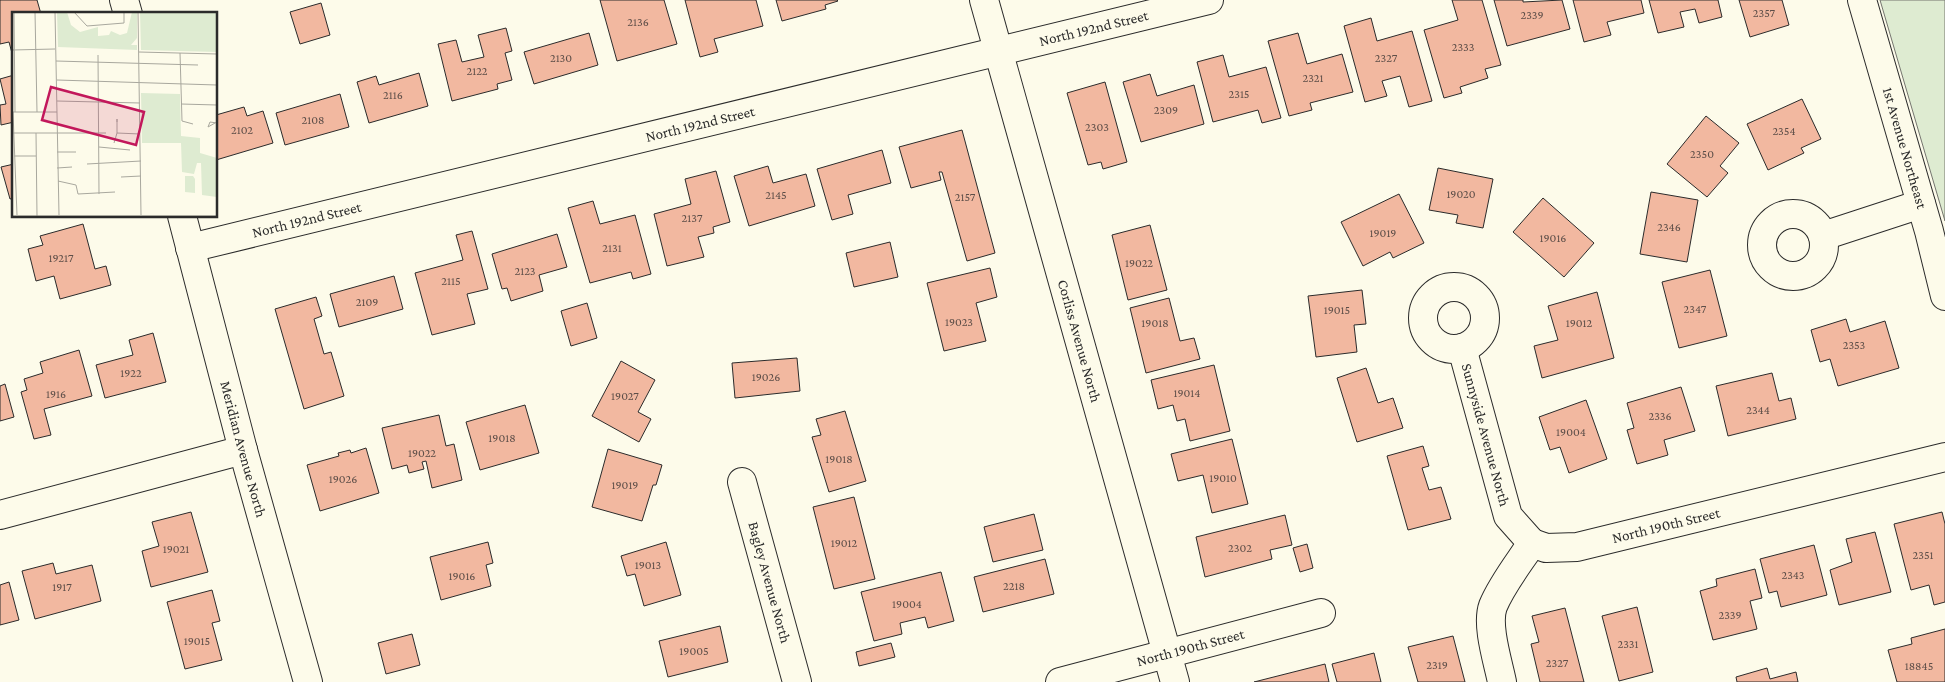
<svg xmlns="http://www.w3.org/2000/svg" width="1945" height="682" font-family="'Crimson Pro',serif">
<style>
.green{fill:#deebd1;stroke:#74746e}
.building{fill:#f2b8a0;stroke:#2b2b2b}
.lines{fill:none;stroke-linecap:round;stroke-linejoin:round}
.minor-casing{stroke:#2b2b2b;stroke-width:30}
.minor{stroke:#fdfbea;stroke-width:28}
.labels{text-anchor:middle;stroke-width:4;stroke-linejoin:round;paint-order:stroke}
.number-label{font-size:12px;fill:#5d4e48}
.street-label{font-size:15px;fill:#2b2b2b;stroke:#fdfbea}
.inset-road{fill:none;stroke:#a9a89e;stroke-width:1}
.view{fill:#c2185b;fill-opacity:0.15;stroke:#c2185b;stroke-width:2.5}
.inset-edge{fill:none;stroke:#2b2b2b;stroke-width:2.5}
</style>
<rect width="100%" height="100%" fill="#fdfbea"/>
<path class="green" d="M1880 0H1945V221Z"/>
<path class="building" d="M0 0H37L41 14H14L13 57 9 42 0 44Z
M600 0H664L677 44 617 61Z
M685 0H756L763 26 714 39 718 52 700 57Z
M776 0H837L838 1 825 5 826 9 782 21Z
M1452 0H1482L1501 65 1485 69 1488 78 1460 87 1462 93 1444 98 1424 30 1458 20Z
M1494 0H1523V2L1562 0 1570 29 1507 46Z
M1573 0H1641L1644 13 1607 22 1611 35 1584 42Z
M1649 0H1718L1722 17 1699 23 1695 9 1680 12 1684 27 1658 33Z
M1739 0H1782L1789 25 1750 37Z
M321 3 330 35 300 44 290 12Z
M1371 18 1377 41 1412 31 1432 101 1409 107 1400 76 1382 81 1387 96 1365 102 1344 26Z
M506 28 512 51 505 53 512 80 497 84 498 89 452 101 438 44 456 40 462 62 484 57 478 35Z
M589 33 598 65 534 84 524 52Z
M1298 33 1307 64 1342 54 1353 92 1310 103 1312 110 1289 116 1268 41Z
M1223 55 1229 77 1266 67 1281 118 1262 123 1258 110 1213 122 1197 62Z
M419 73 428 106 369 123 357 82 376 76 379 85Z
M1150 74 1157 96 1194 85 1204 124 1141 142 1123 82Z
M14 75V122L1 125 0 105 6 104 0 79Z
M1105 82 1127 162 1103 169 1101 162 1088 165 1067 93Z
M340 94 349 127 285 145 276 113Z
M1802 99 1821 139 1801 148 1804 153 1768 170 1747 124Z
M244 107 247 116 263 111 273 143 216 160V115Z
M1706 116 1739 143 1720 166 1728 173 1707 197 1667 164Z
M962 130 995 253 967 261 942 172H939L941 180 911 188 899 147Z
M882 150 891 183 848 195 853 214 832 220 817 169Z
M14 164V198L10 199 1 167Z
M768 166 773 183 806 174 815 206 749 226 734 176Z
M1438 168 1493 179 1483 228 1456 223 1458 215 1429 210Z
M716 171 730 222 713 227 714 233 698 237 704 257 667 266 654 214 691 204 685 179Z
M1651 192 1698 200 1687 262 1640 254Z
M1399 194 1424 243 1393 258 1390 252 1363 266 1341 222Z
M1543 198 1594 243 1564 277 1513 232Z
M593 201 600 224 635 215 651 274 633 279 631 272 590 283 568 208Z
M83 224 95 269 106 266 111 285 60 299 54 276 36 281 28 249 43 245 40 236Z
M1150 225 1167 290 1128 300 1112 235Z
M472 231 488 289 467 294 475 324 432 335 415 273 463 260 456 235Z
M557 234 567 267 539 275 543 291 511 301 507 288 502 289 492 254Z
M890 242 898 277 854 287 846 253Z
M990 268 997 297 976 303 986 341 944 351 927 283Z
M1710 270 1727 336 1679 348 1662 282Z
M394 276 403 309 339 327 330 294Z
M1362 290 1366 324 1354 325 1357 352 1316 357 1308 296Z
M1597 292 1614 358 1542 378 1534 346 1558 340 1548 306Z
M316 297 322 316 314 319 324 354 331 352 344 396 304 409 275 309Z
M1169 298 1180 341 1194 338 1200 359 1146 373 1130 308Z
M587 303 597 338 571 346 561 311Z
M1846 319 1850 332 1885 321 1899 368 1838 386 1830 359 1820 362 1811 330Z
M153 333 166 382 105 398 96 365 133 355 129 340Z
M79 350 92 396 44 409 51 435 34 439 21 392 27 390 24 379 43 373 40 362Z
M797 358 800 391 735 398 732 363Z
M621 361 655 380 638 412 651 419 639 442 592 416Z
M1214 365 1230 431 1190 441 1185 419 1177 421 1173 405 1158 409 1151 380Z
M1366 368 1378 403 1393 398 1403 428 1357 442 1337 378Z
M1772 373 1779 401 1791 398 1796 419 1728 436 1716 386Z
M5 384 14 417 0 421V386Z
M1681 387 1695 431 1664 440 1668 455 1637 464 1627 430 1634 428 1627 403Z
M1586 400 1607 459 1569 473 1560 447 1550 450 1539 417Z
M525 405 539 453 480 470 466 422Z
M845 411 866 481 829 492 812 437 821 435 816 419Z
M439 415 446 446 454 444 462 480 432 488 426 461 422 462 424 469 409 473 407 465 392 469 382 428Z
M1232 439 1248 504 1212 513 1203 475 1178 481 1171 454Z
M1423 446 1429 466 1422 468 1429 490 1441 487 1451 519 1408 530 1387 456Z
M366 448 379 493 320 511 307 465 339 456 338 453 350 450 351 453Z
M608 449 662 465 656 485H653L642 521 592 507Z
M854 497 875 579 834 589 813 507Z
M191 512 208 572 151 587 142 551 159 546 152 522Z
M1942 512 1945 524V602L1934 605 1929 585 1911 590 1894 524Z
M1034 514 1043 550 993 562 984 527Z
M1285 515 1292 545 1270 550 1272 559 1205 577 1196 537Z
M1875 532 1891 592 1839 605 1830 570 1852 562 1846 539Z
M488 542 493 563 486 565 491 586 441 600 430 557Z
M666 542 681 595 644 606 635 574 627 576 621 556Z
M1307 544 1313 568 1300 572 1293 548Z
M1814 545 1827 595 1781 607 1777 591 1769 593 1760 559Z
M1045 559 1054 594 983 612 974 577Z
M53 563 56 574 92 565 101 601 35 619 22 571Z
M1755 569 1762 598 1750 601 1757 629 1713 640 1700 591 1717 586 1716 579Z
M941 572 954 621 928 628 925 617 900 623 902 634 874 641 861 592Z
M9 582 19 620 0 625V585Z
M212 590 220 621 212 623 222 660 185 669 167 602Z
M1637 607 1653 672 1619 681 1602 616Z
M1565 608 1584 682H1540L1531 644 1539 642 1532 616Z
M720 626 728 662 668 677 659 641Z
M1945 629V682H1897L1888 650 1912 644 1911 638Z
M412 634 420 665 386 674 378 643Z
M1453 636 1465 682H1418L1408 647Z
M891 643 895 657 859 666 856 652Z
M1374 653 1381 682H1337L1332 664Z
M1325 664 1329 682H1254Z
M1767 668 1770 679 1796 672 1798 682H1737L1736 677Z"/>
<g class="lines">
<g class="minor-casing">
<g id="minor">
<path d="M124 0 128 14"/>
<path id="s1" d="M984 0 1175 682"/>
<path id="s2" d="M1862 0 1929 231 1945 296"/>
<circle cx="1793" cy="245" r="31"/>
<path id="s3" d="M182 216 243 450 308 682"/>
<path d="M1823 236 1921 204"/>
<path id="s4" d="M190 248 1209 0"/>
<circle cx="1454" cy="318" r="31"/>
<path id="s5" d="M1462 348 1508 516 1532 543"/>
<path id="s6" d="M742 482 797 682"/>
<path d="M0 515 243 450"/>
<path id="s7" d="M1060 682 1321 613"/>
<path id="s8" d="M1502 682C1498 662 1486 625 1493 606 1502 584 1519 563 1532 543L1546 548 1577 547 1945 457"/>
</g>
</g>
<use href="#minor" class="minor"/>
</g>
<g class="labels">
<g class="number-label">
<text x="1764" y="17">2357</text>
<text x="1532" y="19">2339</text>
<text x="638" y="26">2136</text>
<text x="1463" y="51">2333</text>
<text x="561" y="62">2130</text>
<text x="1386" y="62">2327</text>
<text x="477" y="75">2122</text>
<text x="1313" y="82">2321</text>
<text x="1239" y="98">2315</text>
<text x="393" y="99">2116</text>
<text x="1166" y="114">2309</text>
<text x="313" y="124">2108</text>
<text x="1097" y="131">2303</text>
<text x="242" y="134">2102</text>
<text x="1784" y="135">2354</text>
<text x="1702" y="158">2350</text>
<text x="1461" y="198">19020</text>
<text x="776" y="199">2145</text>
<text x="965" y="201">2157</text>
<text x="692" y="222">2137</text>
<text x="1669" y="231">2346</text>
<text x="1383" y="237">19019</text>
<text x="1553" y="242">19016</text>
<text x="612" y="252">2131</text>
<text x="61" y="262">19217</text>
<text x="1139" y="267">19022</text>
<text x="525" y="275">2123</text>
<text x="451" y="285">2115</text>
<text x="367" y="306">2109</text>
<text x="1695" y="313">2347</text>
<text x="1337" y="314">19015</text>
<text x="959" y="326">19023</text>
<text x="1155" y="327">19018</text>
<text x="1579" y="327">19012</text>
<text x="1854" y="349">2353</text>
<text x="131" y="377">1922</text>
<text x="766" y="381">19026</text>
<text x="1187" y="397">19014</text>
<text x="56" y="398">1916</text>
<text x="625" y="400">19027</text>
<text x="1758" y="414">2344</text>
<text x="1660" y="420">2336</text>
<text x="1571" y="436">19004</text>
<text x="502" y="442">19018</text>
<text x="422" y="457">19022</text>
<text x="839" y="463">19018</text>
<text x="1223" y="482">19010</text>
<text x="343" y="483">19026</text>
<text x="625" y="489">19019</text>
<text x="844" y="547">19012</text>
<text x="1240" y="552">2302</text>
<text x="176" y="553">19021</text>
<text x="1923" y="559">2351</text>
<text x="648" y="569">19013</text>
<text x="1793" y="579">2343</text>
<text x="462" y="580">19016</text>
<text x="1014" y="590">2218</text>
<text x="62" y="591">1917</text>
<text x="907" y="608">19004</text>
<text x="1730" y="619">2339</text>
<text x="197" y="645">19015</text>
<text x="1628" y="648">2331</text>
<text x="694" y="655">19005</text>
<text x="1557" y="667">2327</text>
<text x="1437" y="669">2319</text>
<text x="1919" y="670">18845</text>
</g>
<g class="street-label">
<text dy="5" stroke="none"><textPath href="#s4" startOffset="930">North 192nd Street</textPath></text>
<text dy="5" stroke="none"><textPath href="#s4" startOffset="525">North 192nd Street</textPath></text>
<text dy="5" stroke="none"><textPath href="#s2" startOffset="154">1st Avenue Northeast</textPath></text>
<text dy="5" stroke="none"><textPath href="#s4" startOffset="120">North 192nd Street</textPath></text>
<text dy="5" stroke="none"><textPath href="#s1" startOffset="354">Corliss Avenue North</textPath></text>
<text dy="5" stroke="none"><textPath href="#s5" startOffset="90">Sunnyside Avenue North</textPath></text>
<text dy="5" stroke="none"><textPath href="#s3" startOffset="241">Meridian Avenue North</textPath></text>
<text dy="5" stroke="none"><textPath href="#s8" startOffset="289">North 190th Street</textPath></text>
<text dy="5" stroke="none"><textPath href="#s6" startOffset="104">Bagley Avenue North</textPath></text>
<text dy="5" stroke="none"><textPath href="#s7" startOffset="135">North 190th Street</textPath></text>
</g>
</g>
<g transform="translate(12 12)">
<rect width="205" height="205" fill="#fdfbea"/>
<path d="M45 0H55L59 13 68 20 86 15V24L97 23 99 19 108 23 115 21 120 0H125V26L119 33H125V38L46 35ZM128 0H205V40L129 38ZM129 81 168 82 169 124 188 126V141L205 146V185L190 183 189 151H185L182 162 170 160 169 131H130ZM173 164H181L183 167V181L173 180Z" fill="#deebd1"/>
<path class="inset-road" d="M2 0 3 100M23 0 25 100M43 0 47 203M62 0 75 14 112 11V0M126 0 129 203M0 38 43 37M127 40 205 42M168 41 170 109 181 112M86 43 87 182M44 49 186 53M45 68 205 73M45 89 128 91M169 92 205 93M1 100 5 203M1 100H45M105 110V107V121M203 111 196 115 198 110 205 111M0 121H94M24 121 25 204M102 131 105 121 128 122M87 135 118 138M45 140H64M2 144H24M75 152 129 149M45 156 60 155M109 165 129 164M46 169 64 173M64 173 66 182 103 180M0 204H205"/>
<path class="view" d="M39 75 132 100 124 133 30 108Z"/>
<rect width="205" height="205" class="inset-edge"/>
</g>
</svg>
